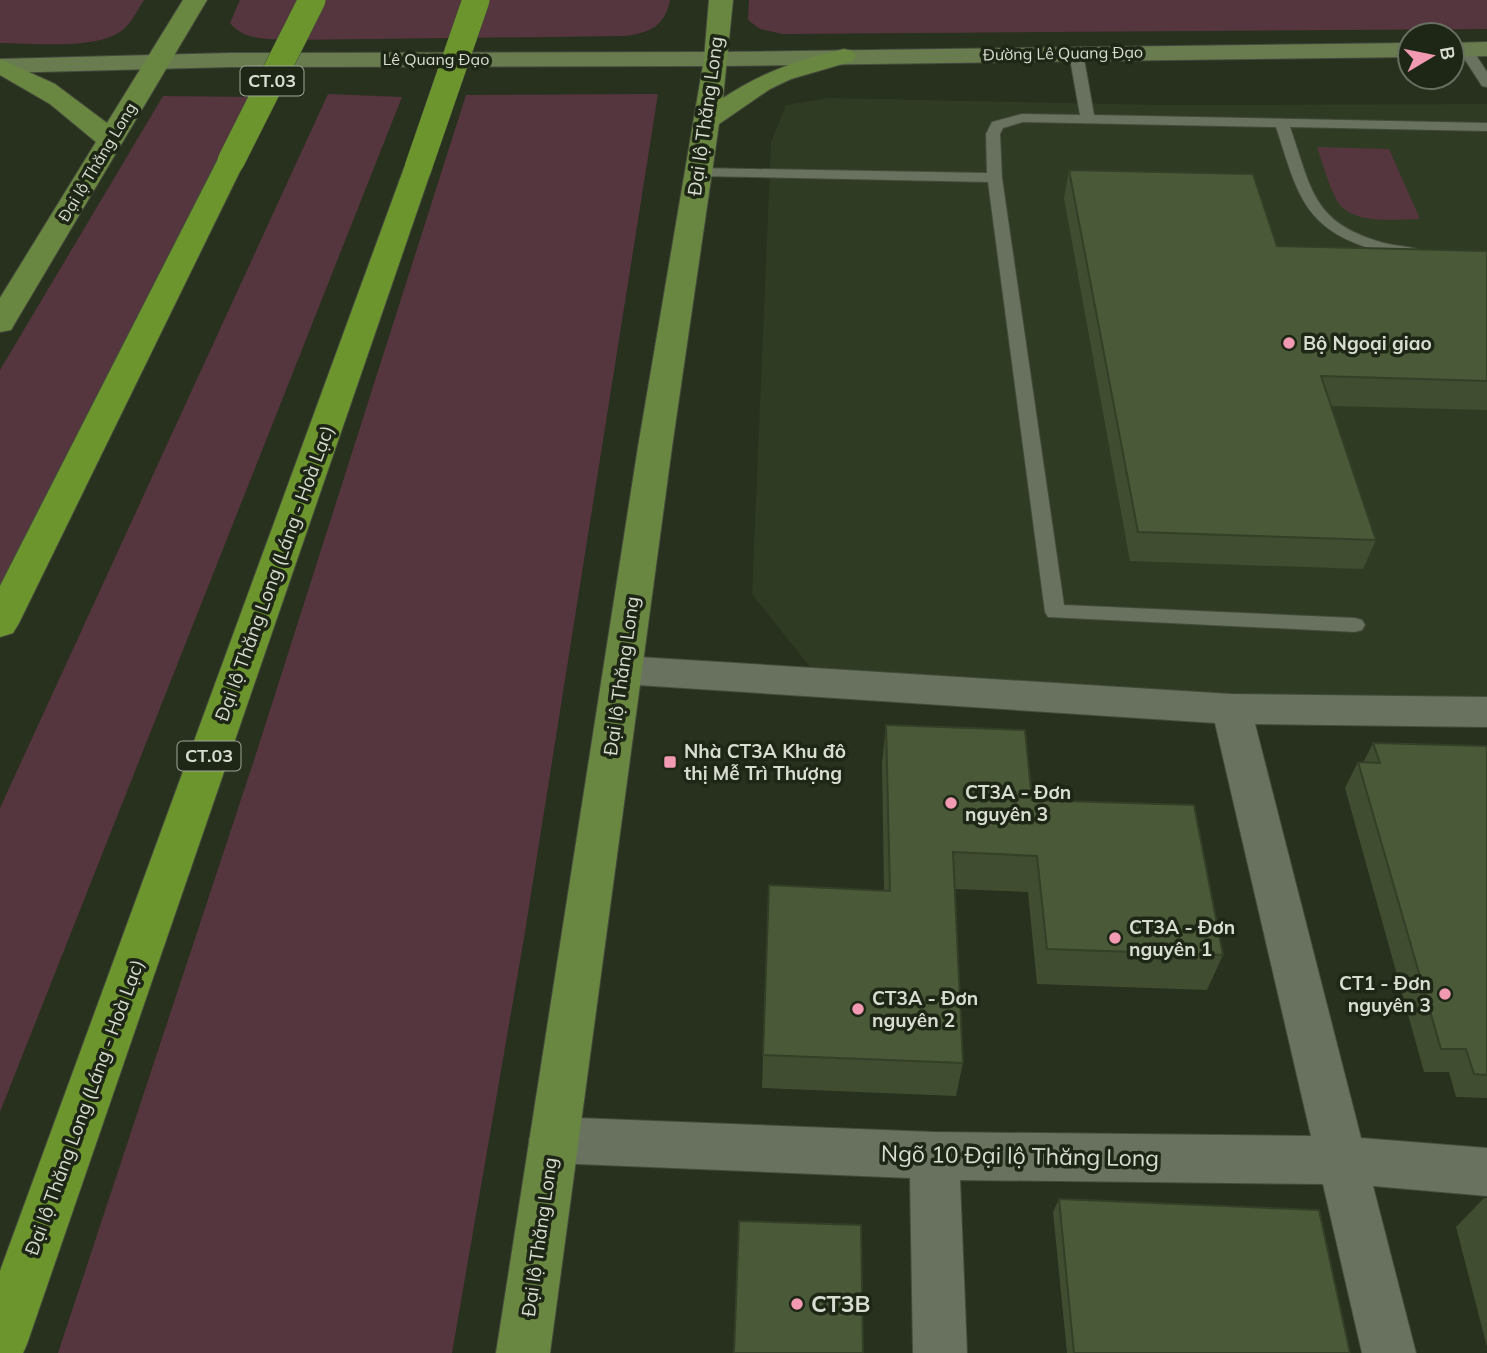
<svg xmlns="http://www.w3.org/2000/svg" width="1487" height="1353" font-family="Mulish,sans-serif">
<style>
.built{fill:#303b23}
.green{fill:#55363e}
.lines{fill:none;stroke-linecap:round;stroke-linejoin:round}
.service-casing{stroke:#454b3c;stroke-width:2}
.minor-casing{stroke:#454b3c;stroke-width:2}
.secondary-casing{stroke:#454b3c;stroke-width:2}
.primary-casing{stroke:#454b3c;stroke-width:2}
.motorway-casing{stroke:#454b3c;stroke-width:2}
.service{fill:#68725e;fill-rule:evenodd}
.minor{fill:#68725e;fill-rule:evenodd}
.secondary{fill:#697c50;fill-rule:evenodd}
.primary{fill:#6a8741;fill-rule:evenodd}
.motorway{fill:#6c952e;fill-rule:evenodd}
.motorway-bridge-casing{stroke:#454b3c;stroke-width:28;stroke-linecap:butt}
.motorway-bridge{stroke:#6c952e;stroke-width:27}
.wall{fill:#404d30}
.building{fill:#4a5a38;stroke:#343f27;stroke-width:2}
.poi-dot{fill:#f19ab2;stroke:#1e2615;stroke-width:2.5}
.labels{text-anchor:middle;stroke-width:7;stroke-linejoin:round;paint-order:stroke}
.far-street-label{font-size:16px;fill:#d8ddd2;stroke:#1e2615}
.shield{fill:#1e2615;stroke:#a0a699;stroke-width:2}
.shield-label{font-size:18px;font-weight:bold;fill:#d8ddd2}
.street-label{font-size:19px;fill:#d8ddd2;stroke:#1e2615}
.poi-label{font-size:19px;font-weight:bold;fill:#d8ddd2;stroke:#1e2615;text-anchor:start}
.near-street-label{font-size:23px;fill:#d8ddd2;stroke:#1e2615}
.near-poi-label{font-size:23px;font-weight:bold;fill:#d8ddd2;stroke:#1e2615;text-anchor:start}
</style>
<rect width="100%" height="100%" fill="#28301e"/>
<path class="built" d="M829 98 1163 105 1487 104V718L814 672 752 594 771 142 786 105Z"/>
<path class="green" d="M0 0H144C138 9 133 20 125 28 101 51 33 43 0 43Z
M240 0H670C665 26 650 33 624 36L291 40C270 39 244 41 230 23Z
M749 0H1487V29L783 34 760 29 748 20Z
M328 94 402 97 0 1112V808Z
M658 94 524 938 452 1353H58L256 754 466 95Z
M163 96 260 97 0 601V370Z
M1317 147 1389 149 1420 219C1395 219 1350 226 1336 199 1328 183 1323 164 1317 147Z"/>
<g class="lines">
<g class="service-casing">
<path id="service" d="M1465 45 1470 46 1487 72V87L1482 86 1458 49Z
M1076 49 1083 53 1094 115 1487 123V131L1290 127C1312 190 1312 223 1384 243 1395 246 1406 246 1417 249L1419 252 1417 255C1402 259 1383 253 1369 248 1301 227 1296 187 1276 127L1023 122 1003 128 1000 134 1002 178 1064 605 1355 618 1362 620 1365 625 1362 630 1355 632 1048 617 1045 612 988 182 698 176 691 172 698 168 987 173 986 134 992 122 1022 114 1080 115 1069 53Z"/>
</g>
<g class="minor-casing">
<path id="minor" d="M622 656 1231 694 1487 697V727L1255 724 1361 1138 1487 1148V1196L1373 1186 1416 1353H1362L1323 1184 960 1180 967 1353H913L910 1178 553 1163 536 1156 529 1140 536 1124 553 1117 934 1132 1311 1136 1215 723 622 684 608 680 603 670 608 660Z"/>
</g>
<g class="secondary-casing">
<path id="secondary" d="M1487 42V56L1452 57V43Z
M1410 43V57L716 66 230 67 0 73V59L230 53 716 52Z"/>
</g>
<g class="primary-casing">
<path id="primary" d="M183 0H207L15 323 11 330 0 332V298L96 142 50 104 0 75V59L55 84 107 123Z
M709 0H733L723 98C762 72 798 60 844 49L853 51 856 56 853 61 791 79 770 89 719 124 672 447 550 1353H496L638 447 704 59Z"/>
</g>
<g class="motorway-casing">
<path id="motorway" d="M231 153 241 155 245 161 19 623 13 633 0 637V586L217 161 221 155Z
M418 160 428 162 432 168 27 1344 23 1353H0V1271L404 168 408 162Z"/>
</g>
<use href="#service" class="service"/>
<use href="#minor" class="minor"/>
<use href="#secondary" class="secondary"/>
<use href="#primary" class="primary"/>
<use href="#motorway" class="motorway"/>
<g class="motorway-bridge-casing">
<path id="motorway-bridge" d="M231 161 312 0
M418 168 476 0"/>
</g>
<use href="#motorway-bridge" class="motorway-bridge"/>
</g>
<path class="wall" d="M1069 170 1277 246 1487 251V410L1331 406 1376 540 1363 569 1130 561 1064 198Z
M886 725 1032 800 1223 955 1207 990 1037 984 1028 892 955 889 963 1063 956 1096 762 1088 763 1055 884 890 882 763Z
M1373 743 1487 746V1098L1456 1097 1449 1072H1424L1345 788 1358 762 1363 763Z
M1484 1198H1487V1347L1456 1227Z
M1059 1199 1350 1353H1067L1053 1212Z"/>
<path class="building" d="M1069 170 1253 174 1277 246 1487 251V381L1321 376 1376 540 1138 532Z
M886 725 1025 730 1032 800 1194 805 1223 955 1047 949 1037 856 953 852 963 1063 763 1055 769 885 890 891Z
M1373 743 1487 746V1075L1474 1074 1466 1049H1441L1358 762 1380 763Z
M1059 1199 1319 1210 1350 1353H1074Z
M739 1221 861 1225 863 1353H734Z"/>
<g class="poi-dot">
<circle cx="1289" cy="343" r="7"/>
<rect x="663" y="755" width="14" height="14" rx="3.5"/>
<circle cx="951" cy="803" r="7"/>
<circle cx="1115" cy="938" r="7"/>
<circle cx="1445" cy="994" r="7"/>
<circle cx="858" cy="1009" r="7"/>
<circle cx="797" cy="1304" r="7"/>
</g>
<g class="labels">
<g class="far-street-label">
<text transform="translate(1063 53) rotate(-1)" y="6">Đường Lê Quang Đạo</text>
<text x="436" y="65">Lê Quang Đạo</text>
<text transform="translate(97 162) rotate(-59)" y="6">Đại lộ Thăng Long</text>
</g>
<g class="shield">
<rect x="240.5" y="66.5" width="63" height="29" rx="5"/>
<rect x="177.5" y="741.5" width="63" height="29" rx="5"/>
</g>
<g class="shield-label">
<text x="272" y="87">CT.03</text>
<text x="209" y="762">CT.03</text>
</g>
<g class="street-label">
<text transform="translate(705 116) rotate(-82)" y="7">Đại lộ Thăng Long</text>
<text transform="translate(274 573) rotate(-70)" y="7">Đại lộ Thăng Long (Láng - Hoà Lạc)</text>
<text transform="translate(621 676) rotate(-82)" y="7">Đại lộ Thăng Long</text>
<text transform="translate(84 1107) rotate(-70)" y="7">Đại lộ Thăng Long (Láng - Hoà Lạc)</text>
<text transform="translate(539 1237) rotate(-82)" y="7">Đại lộ Thăng Long</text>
</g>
<g class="poi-label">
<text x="1303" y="350">Bộ Ngoại giao</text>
<text x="684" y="758">Nhà CT3A Khu đô<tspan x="684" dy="22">thị Mễ Trì Thượng</tspan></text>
<text x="965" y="799">CT3A - Đơn<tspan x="965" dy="22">nguyên 3</tspan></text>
<text x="1129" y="934">CT3A - Đơn<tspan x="1129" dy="22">nguyên 1</tspan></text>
<text x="1431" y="990" text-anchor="end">CT1 - Đơn<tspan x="1431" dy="22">nguyên 3</tspan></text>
<text x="872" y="1005">CT3A - Đơn<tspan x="872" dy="22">nguyên 2</tspan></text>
</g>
<g class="near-street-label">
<text transform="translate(1020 1156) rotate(1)" y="8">Ngõ 10 Đại lộ Thăng Long</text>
</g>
<g class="near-poi-label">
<text x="811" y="1312">CT3B</text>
</g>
</g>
<g transform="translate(1431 56) rotate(80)"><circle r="33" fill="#1e2615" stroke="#686f61" stroke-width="2"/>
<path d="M0-5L12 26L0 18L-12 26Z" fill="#f19ab2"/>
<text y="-10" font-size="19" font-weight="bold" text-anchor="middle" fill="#d8ddd2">B</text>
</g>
</svg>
